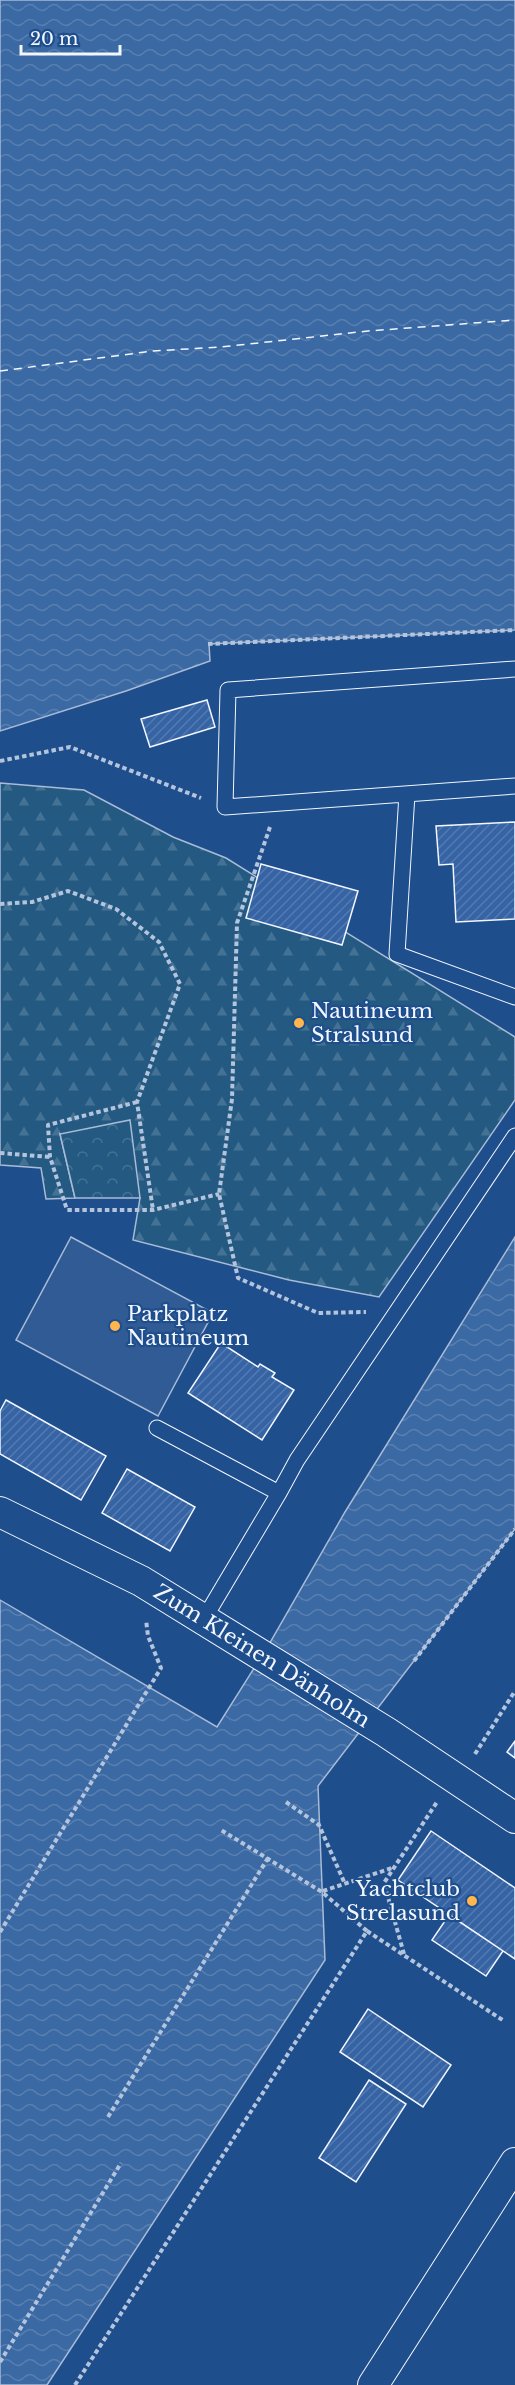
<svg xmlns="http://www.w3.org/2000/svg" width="515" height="2385" font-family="'Libre Baskerville',serif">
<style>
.forest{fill:url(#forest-firs);stroke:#a8bbd7;stroke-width:1.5}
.park{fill:url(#park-crowns);stroke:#a8bbd7;stroke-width:1.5}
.parking{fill:#305b95;stroke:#a8bbd7;stroke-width:1.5}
.water{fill:url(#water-waves);stroke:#a8bbd7;stroke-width:1.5}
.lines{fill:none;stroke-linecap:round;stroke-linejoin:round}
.ferry{stroke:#f2f6ff;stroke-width:1.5;stroke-dasharray:8 6;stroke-linecap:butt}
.building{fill:url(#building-hatch);stroke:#f2f6ff;stroke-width:1.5}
.service-casing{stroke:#f2f6ff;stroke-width:17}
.minor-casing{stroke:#f2f6ff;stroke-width:32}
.path{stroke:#b3c4dc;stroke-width:4;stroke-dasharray:4.5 3;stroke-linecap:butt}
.service{stroke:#1f4e8c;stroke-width:15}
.minor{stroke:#1f4e8c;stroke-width:30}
.poi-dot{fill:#ffb74d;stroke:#1f4e8c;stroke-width:2}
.labels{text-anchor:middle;stroke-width:4.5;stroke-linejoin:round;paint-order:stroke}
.poi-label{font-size:21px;fill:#f2f6ff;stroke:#1f4e8c;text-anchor:start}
.street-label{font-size:21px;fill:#f2f6ff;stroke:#1f4e8c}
</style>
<defs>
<pattern id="forest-firs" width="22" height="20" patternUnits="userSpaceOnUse" patternTransform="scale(1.5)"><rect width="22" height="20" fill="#245a82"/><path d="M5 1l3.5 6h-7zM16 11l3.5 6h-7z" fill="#447295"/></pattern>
<pattern id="park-crowns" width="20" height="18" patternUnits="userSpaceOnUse" patternTransform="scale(1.5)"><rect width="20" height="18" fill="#245a82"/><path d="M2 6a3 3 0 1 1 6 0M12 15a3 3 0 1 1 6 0" fill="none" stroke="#447295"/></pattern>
<pattern id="water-waves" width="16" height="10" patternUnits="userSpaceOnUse" patternTransform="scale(1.5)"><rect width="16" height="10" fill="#3b69a3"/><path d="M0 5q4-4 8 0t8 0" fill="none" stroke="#587fb1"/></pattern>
<pattern id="building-hatch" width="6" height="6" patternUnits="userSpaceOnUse" patternTransform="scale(1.5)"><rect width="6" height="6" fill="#3563a3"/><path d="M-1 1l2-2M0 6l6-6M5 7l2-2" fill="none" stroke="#537ab1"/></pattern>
</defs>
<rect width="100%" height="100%" fill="#1f4e8c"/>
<path class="forest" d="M0 783 84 790 173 837 226 858 515 1037V1100L379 1297 289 1280 133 1240 140 1198 60 1134 75 1198 46 1199 41 1168 0 1165Z"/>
<path class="park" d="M130 1120 140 1198H75L60 1134Z"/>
<path class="parking" d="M71 1237 213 1313 158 1416 16 1340Z"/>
<path class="water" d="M0 0H515V630L209 644 210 661 126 691 0 731Z
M515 1237V1529L318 1786 325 1960 47 2385H0V1600L217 1727 268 1646 345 1512Z"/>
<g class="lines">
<path class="ferry" d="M0 371 153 351 221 347 368 331 515 320"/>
</g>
<path class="building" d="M207 700 215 727 150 747 141 719Z
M515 822V919L456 922 453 864 439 865 436 826Z
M261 864 358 891 342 945 246 918Z
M221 1343 258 1367 260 1364 275 1373 272 1377 294 1390 262 1440 188 1393Z
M6 1400 106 1456 81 1500 0 1454V1411Z
M127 1469 195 1507 170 1551 102 1513Z
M515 1741V1758L507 1752Z
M431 1831 515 1888V1959L398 1880Z
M449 1915 503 1951 486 1976 432 1940Z
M368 2009 451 2065 423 2107 340 2052Z
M369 2080 406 2104 356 2182 319 2158Z"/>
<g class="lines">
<g class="service-casing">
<path id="service" d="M515 669 228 690 225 807 515 786
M407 794 397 954 515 997
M157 1428 279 1493
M204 1619 279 1493 297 1460 515 1136"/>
</g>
<g class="minor-casing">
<path id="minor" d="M0 1512 141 1581 386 1732 515 1818
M373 2385 515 2163"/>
</g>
<path class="path" d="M208 644 515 630
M0 761 70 747 201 798
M270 827 237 923 232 1099 219 1194 238 1278 318 1313 366 1312
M0 904 32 902 68 891 116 909 159 942 180 984 137 1102 153 1210
M137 1102 48 1125 50 1157 67 1210H153L219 1194
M0 1153 50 1157
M414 1661 515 1529
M475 1754 515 1691
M286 1802 319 1825 345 1884
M323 1891 392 1868
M367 1931 504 2021
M0 1932 161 1668 148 1636 146 1620
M404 1954 384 1883 437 1802
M108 2117 268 1858
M0 2362 121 2163
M75 2385 367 1931 322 1892 221 1830"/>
<use href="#service" class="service"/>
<use href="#minor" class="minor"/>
</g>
<g class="poi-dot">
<circle cx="299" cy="1023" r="6"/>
<circle cx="115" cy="1326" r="6"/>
<circle cx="472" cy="1901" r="6"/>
</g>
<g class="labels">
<g class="poi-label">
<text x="311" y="1018">Nautineum<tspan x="311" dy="24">Stralsund</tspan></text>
<text x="127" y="1321">Parkplatz<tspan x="127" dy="24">Nautineum</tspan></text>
<text x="460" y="1896" text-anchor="end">Yachtclub<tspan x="460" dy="24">Strelasund</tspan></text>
</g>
<g class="street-label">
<text transform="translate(262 1656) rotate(32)" y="7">Zum Kleinen Dänholm</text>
</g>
</g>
<path d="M21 45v9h99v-9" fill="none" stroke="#f2f6ff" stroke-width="3"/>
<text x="30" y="45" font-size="18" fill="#f2f6ff" stroke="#1f4e8c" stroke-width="4.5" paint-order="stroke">20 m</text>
</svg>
